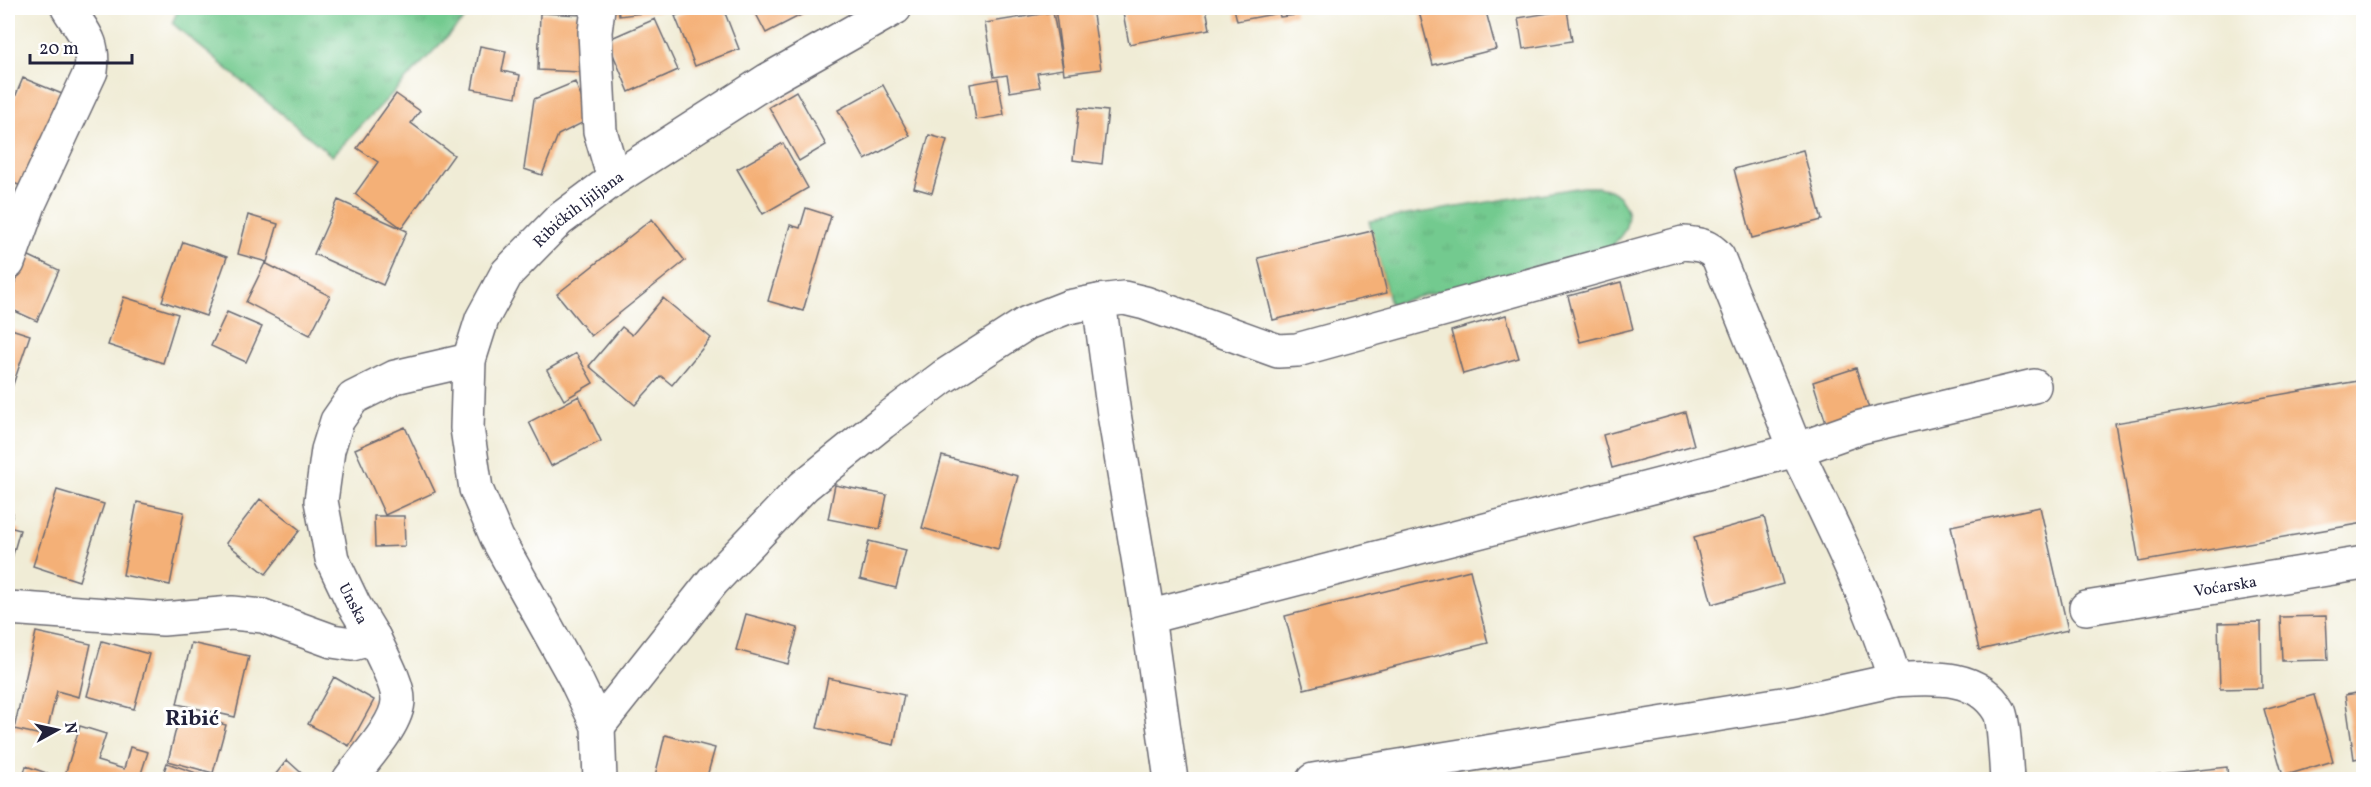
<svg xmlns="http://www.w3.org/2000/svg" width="2371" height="787" font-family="Vollkorn,serif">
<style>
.grass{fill:url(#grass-tufts);stroke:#4a7665;stroke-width:1.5}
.building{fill:#f4b077}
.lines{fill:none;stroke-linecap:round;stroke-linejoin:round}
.minor-casing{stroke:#6a6971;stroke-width:36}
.minor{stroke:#fff;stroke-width:33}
.labels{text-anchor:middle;stroke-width:6;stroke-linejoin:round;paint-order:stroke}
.street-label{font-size:16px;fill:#22223b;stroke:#fff}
.district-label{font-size:22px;font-weight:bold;fill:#22223b;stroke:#fff}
</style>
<defs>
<pattern id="grass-tufts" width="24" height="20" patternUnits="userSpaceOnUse" patternTransform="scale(1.5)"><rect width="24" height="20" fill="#73ca8f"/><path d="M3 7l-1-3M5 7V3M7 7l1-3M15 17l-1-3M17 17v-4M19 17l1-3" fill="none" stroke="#63ad7c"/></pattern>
</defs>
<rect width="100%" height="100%" fill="#fff"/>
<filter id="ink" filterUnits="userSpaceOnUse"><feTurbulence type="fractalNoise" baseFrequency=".0167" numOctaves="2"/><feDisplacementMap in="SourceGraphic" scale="12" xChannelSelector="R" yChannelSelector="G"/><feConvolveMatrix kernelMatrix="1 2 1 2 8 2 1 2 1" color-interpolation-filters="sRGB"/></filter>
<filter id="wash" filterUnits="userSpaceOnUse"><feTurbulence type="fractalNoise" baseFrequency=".008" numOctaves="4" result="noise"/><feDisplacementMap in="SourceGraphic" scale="24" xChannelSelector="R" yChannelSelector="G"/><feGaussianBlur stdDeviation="1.35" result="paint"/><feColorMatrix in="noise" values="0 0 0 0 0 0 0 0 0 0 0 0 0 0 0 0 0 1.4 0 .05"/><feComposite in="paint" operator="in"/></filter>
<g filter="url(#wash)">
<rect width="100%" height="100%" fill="#f0ecd6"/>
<path class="grass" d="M179 8H475L332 156 172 23Z
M1583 187C1589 187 1596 186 1602 188 1621 191 1633 211 1625 229 1622 236 1615 242 1610 248L1390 304 1369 221Z"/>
<g id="blocks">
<path class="building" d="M618 8H667L668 10 619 16Z
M696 8H723L739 49 695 66 675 16Z
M753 8H807L809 11 766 33Z
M1055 8H1092L1101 69 1064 74Z
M1122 8H1206L1210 29 1129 44Z
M1234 8H1293L1295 15 1280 17 1279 13 1237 21Z
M1418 8H1485L1496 49 1433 65Z
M1567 10 1572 41 1523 49 1518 18Z
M1053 12 1063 69 1037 73 1040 87 1010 92 1007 75 994 77 985 23Z
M540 13 583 15 581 72 538 70Z
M655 19 678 70 629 92 607 40Z
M480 46 506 51 502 71 520 75 516 97 472 89Z
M23 78 62 94 24 187 8 181V114Z
M998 79 1004 115 976 120 970 84Z
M575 82 590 119 558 135 542 175 524 169 534 99Z
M883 85 910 136 865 160 838 110Z
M796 91 826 145 799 161 769 107Z
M396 94 420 111 411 123 454 155 402 228 355 194 378 162 357 148Z
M1079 108 1108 111 1102 164 1073 160Z
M929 135 947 140 932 193 914 188Z
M783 143 808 188 763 214 737 169Z
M1803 150 1822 220 1752 238 1734 169Z
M338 200 407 231 383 285 314 254Z
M806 208 831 216 803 311 768 301 790 225 800 228Z
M248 215 278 224 267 262 238 254Z
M652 219 685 261 591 336 557 294Z
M1372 231 1387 293 1273 320 1258 258Z
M183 242 227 257 206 316 162 301Z
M27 255 59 270 37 321 8 308V299Z
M265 263 330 296 310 335 246 302Z
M1621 282 1633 329 1580 342 1568 296Z
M124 297 178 314 163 363 108 345Z
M663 298 711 338 672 385 661 376 635 405 589 366 622 327 632 335Z
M227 312 262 327 246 362 211 346Z
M1506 315 1519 358 1463 374 1451 331Z
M8 328 30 335 8 399Z
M576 353 593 383 564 400 547 370Z
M1856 368 1870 412 1827 426 1813 382Z
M2364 380V523L2139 562 2115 423Z
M579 396 601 441 551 466 529 422Z
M1685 412 1694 445 1612 468 1603 435Z
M405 427 435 492 385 515 355 449Z
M942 456 1018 476 998 549 922 528Z
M835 485 887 495 880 529 828 519Z
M57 490 104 504 79 581 33 566Z
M260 499 300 530 266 574 226 543Z
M137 502 184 512 170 585 123 575Z
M2040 507 2068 630 1979 650 1951 526Z
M8 512 13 513 9 527 20 530 8 572Z
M374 516H404L405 546 375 547Z
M1764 517 1783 584 1712 604 1694 537Z
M869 541 906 550 896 588 860 579Z
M1470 570 1488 643 1304 689 1285 616Z
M746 614 798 628 788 664 736 650Z
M2326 616 2328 660 2282 661 2280 617Z
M2261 622 2262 688 2220 689 2218 623Z
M36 632 91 644 79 697 57 691 46 736 14 729Z
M102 641 149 654 134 709 87 696Z
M191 643 249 656 235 717 177 704Z
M334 677 374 700 349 746 308 724Z
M828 678 904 695 894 745 817 728Z
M2364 692V757L2354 759 2345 695Z
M2314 695 2333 761 2283 776 2264 709Z
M180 713 226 725 213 773 168 761Z
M80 726 106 734 97 761 124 769 130 747 148 752 139 780 64 778Z
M665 735 715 748 706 780H654Z
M287 760 309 780H271Z
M167 763 214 779V780H161Z
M26 766 64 779V780H22Z
M2227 767 2228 780H2134V777Z"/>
</g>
</g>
<g filter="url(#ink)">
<use href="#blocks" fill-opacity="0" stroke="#6a6971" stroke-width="1.5"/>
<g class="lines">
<g class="minor-casing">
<g id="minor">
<path d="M598 8 595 32 600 131 614 179"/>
<path d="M8 263 30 202 91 71C95 40 83 33 68 8"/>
<path d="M1099 301 1114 414 1148 617 1796 450C1832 525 1870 600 1895 680 1931 678 1977 673 1999 711 2004 720 2006 766 2007 780"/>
<path d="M8 608 163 619 232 613 263 616 332 641 352 644 374 638 354 605 332 559 321 501 328 450 337 421 353 398 395 377 469 360"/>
<path id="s1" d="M2086 608 2364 563"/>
<path d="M1148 617 1171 780"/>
<path d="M598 726 713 581 804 486 882 423 943 377 1027 323 1068 307 1099 301 1124 298 1145 303 1278 351 1297 350 1683 243C1698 244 1708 245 1718 257L1796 450 1861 427 2034 386"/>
<path d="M349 780C363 760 398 724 398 700 398 683 381 654 374 638"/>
<path id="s2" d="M600 780 598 726 575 678 497 538 476 489 467 428 469 360 482 319 507 273 559 220 614 179 768 80 895 8"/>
<path d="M1313 780 1795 702 1895 680"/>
</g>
</g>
<use href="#minor" class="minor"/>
</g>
</g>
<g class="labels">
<g class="street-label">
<text dy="6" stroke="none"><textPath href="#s2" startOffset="642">Ribićkih ljiljana</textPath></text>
<text dy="6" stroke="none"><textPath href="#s1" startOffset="141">Voćarska</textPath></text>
<text transform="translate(354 603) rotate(62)" y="6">Unska</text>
</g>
<g class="district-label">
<text x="192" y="725">Ribić</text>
</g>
</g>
<rect width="2371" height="787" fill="none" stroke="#fff" stroke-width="30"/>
<g transform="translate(57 730) rotate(82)" stroke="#ffffff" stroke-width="4.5" paint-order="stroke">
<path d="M0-4.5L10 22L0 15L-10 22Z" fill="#22223b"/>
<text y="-9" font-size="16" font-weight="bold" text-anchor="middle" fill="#22223b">N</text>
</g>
<path d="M30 54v9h102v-9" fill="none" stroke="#22223b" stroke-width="3"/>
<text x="39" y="54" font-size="18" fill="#22223b" stroke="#ffffff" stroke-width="4.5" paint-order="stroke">20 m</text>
</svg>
